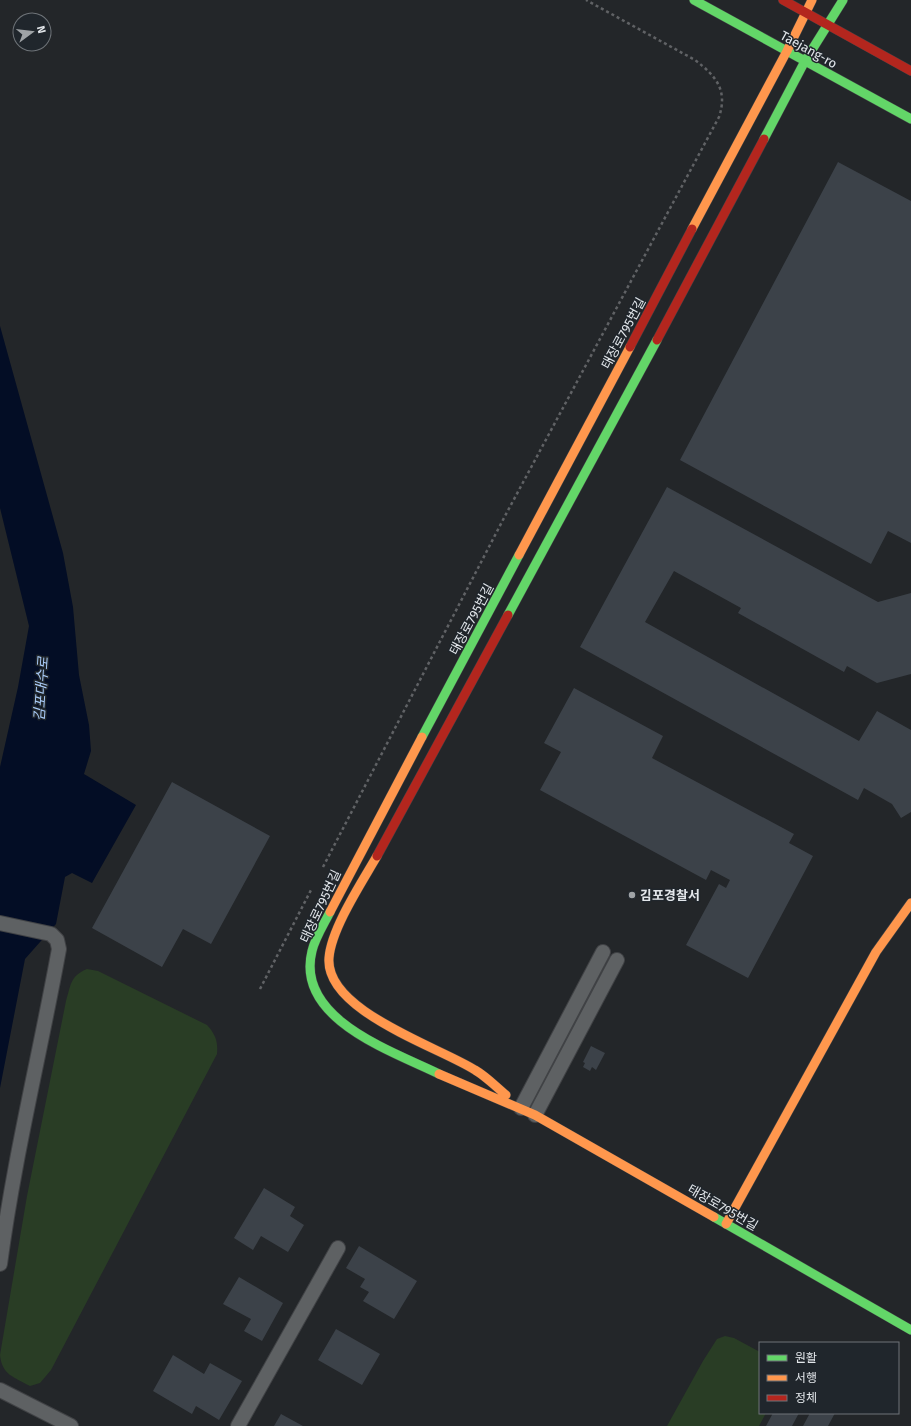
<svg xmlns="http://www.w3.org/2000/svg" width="911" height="1426" font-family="'Fira Sans','Noto Sans KR',sans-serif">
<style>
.green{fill:#293d25}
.water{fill:#030d25}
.building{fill:#3c4249}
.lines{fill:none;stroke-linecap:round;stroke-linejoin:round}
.lane-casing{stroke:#404245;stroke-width:16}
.fast-casing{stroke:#404245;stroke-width:10}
.slow-casing{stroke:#404245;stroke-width:10}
.jam-casing{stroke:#404245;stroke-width:10}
.path{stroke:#606265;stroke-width:2.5;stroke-dasharray:3 3;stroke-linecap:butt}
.lane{stroke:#5e6163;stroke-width:14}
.fast{stroke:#63d668;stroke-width:9}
.slow{stroke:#ff974d;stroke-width:9}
.jam{stroke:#b3261e;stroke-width:9}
.poi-dot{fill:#9fa3a6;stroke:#20262c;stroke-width:1.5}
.labels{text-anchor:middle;stroke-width:3;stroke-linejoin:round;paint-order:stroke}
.street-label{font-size:13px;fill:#e2e6ea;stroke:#20262c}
.poi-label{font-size:13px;font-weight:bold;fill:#e2e6ea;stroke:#20262c;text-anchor:start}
.water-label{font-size:14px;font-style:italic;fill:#a9cbf8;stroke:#20262c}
</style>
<rect width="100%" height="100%" fill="#232629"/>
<path class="green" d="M87 969 98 971 207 1025C216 1035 218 1042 217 1054L51 1370 40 1383 30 1386C14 1377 2 1375 0 1355L27 1196 66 1001C71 985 70 976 87 969Z
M725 1336 734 1338 760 1352V1413H766L759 1426H667L703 1361 717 1339Z"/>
<path class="water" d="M0 326 63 553 73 607 79 675 89 725 91 751 84 774 136 805 92 883 72 873 65 877 56 924 25 959 0 1088V767L18 687 29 626 0 508Z"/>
<path class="building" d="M838 162 911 201V543L888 531 871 564 680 460Z
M667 487 878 602 911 593V674L877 683 847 666 844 672 738 613 741 608 674 571 645 622 859 741 877 711 911 730V812L901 818 892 804 864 788 858 800 580 647Z
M574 688 663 736 652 758 794 834 789 843 813 856 748 978 686 945 719 884 726 888 730 880 711 870 706 880 540 790 561 752 544 743Z
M172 782 270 836 211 944 183 929 162 967 92 928Z
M591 1046 605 1053 596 1070 592 1067 590 1071 583 1067 585 1063 583 1062Z
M264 1188 295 1207 290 1216 304 1225 288 1252 261 1236 253 1250 234 1238Z
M359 1246 417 1281 394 1319 363 1301 369 1292 360 1287 365 1279 346 1268Z
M239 1277 283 1303 262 1341 244 1331 251 1319 223 1304Z
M336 1329 380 1354 362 1385 318 1360Z
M173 1355 204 1374 210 1363 242 1381 219 1420 196 1406 192 1414 153 1391Z
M773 1413H799L792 1426H766Z
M810 1413H835L828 1426H803Z
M281 1414 303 1426H274Z"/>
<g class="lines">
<g class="lane-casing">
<path id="lane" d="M0 923 51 934 57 940 59 949C40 1054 14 1158 0 1264
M521 1108 603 952
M535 1115 617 960
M0 1390 71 1426
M238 1426 338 1248"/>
</g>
<g class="fast-casing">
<path id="fast" d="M694 0 911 119
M764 139 805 61 843 0
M508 615 657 340
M422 737 519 555
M330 912C324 924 315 938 312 951 295 1019 392 1051 439 1074
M714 1217 911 1330"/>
</g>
<g class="slow-casing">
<path id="slow" d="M692 229 787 51 812 0
M519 555 630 347
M377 856C362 882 331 929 329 958 325 1011 439 1047 475 1070 487 1077 496 1087 506 1095
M330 912 422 737
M439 1074 535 1115 714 1217
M726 1224 876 952 911 903"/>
</g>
<g class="jam-casing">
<path id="jam" d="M783 0 911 71
M657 340 764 139
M630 347 692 229
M377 856 508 615"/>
</g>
<path class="path" d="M323 867 505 516 719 117C728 90 716 76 695 60L586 0
M260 989 311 890"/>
<use href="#lane" class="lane"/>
<use href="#fast" class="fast"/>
<use href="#slow" class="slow"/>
<use href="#jam" class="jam"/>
</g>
<circle class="poi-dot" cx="632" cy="895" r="4"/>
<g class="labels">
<g class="street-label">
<text transform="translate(809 49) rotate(29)" y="5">Taejang-ro</text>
<text transform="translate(623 333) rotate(-62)" y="5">태장로795번길</text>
<text transform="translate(471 619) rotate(-62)" y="5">태장로795번길</text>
<text transform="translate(320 906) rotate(-65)" y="5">태장로795번길</text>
<text transform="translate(723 1207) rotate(30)" y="5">태장로795번길</text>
</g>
<g class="poi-label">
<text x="640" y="900">김포경찰서</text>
</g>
<g class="water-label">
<text transform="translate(41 689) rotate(-86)" y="5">김포대수로</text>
</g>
</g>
<rect x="759" y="1342" width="140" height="72" fill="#20262c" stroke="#6e7378"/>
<rect x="767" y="1355" width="20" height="6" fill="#63d668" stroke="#6e7378"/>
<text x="795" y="1362" font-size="12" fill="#e2e6ea">원활</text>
<rect x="767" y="1375" width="20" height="6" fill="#ff974d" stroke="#6e7378"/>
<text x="795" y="1382" font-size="12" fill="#e2e6ea">서행</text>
<rect x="767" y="1395" width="20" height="6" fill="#b3261e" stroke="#6e7378"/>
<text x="795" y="1402" font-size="12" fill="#e2e6ea">정체</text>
<g transform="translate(32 32) rotate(75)"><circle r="19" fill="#20262c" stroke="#6e7378"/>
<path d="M0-3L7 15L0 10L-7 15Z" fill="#9fa3a6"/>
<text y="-6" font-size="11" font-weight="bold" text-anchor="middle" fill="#e2e6ea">N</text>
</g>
</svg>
